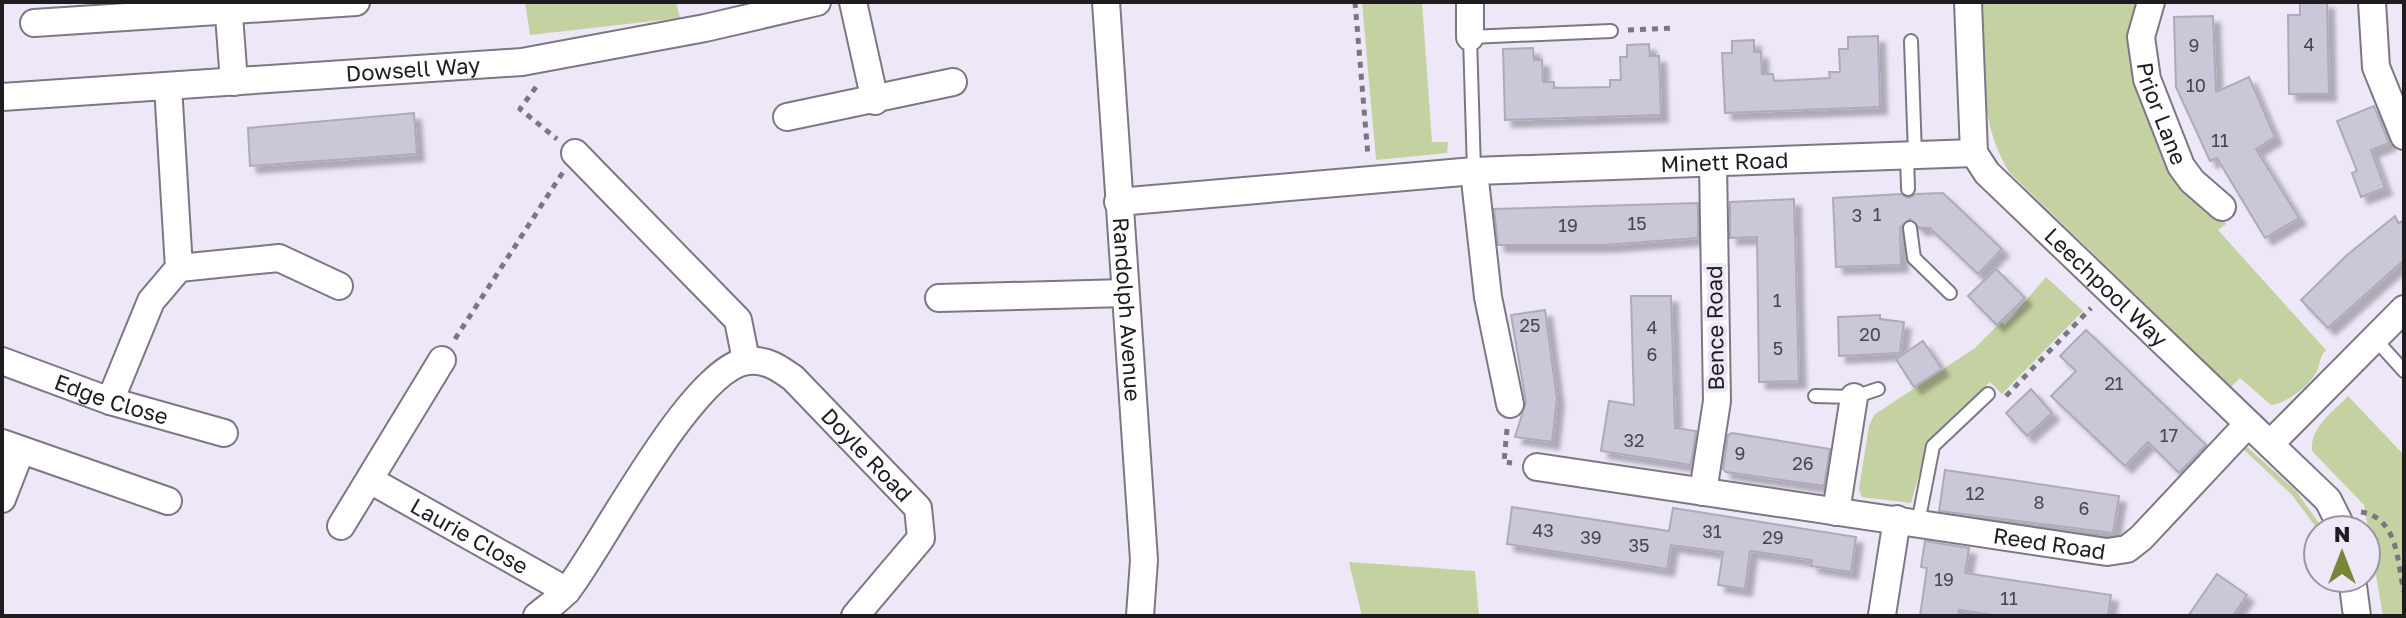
<svg xmlns="http://www.w3.org/2000/svg" width="2406" height="618" font-family="'Golos Text',sans-serif">
<style>
.green{fill:#c4d2a1}
.building{fill:#c9c7d8;stroke:#adabbb;stroke-width:2;filter:url(#shadow)}
.lines{fill:none;stroke-linecap:round;stroke-linejoin:round}
.lane-casing{stroke:#7d7785;stroke-width:16}
.street-casing{stroke:#7d7785;stroke-width:30}
.path{stroke:#7b7782;stroke-width:5;stroke-dasharray:6 6;stroke-linecap:butt}
.lane{stroke:#fff;stroke-width:12}
.street{stroke:#fff;stroke-width:26}
.labels{text-anchor:middle;stroke-width:8;stroke-linejoin:round;paint-order:stroke}
.number-label{font-size:18px;fill:#49464f}
.street-label{font-size:22px;fill:#1e1b21;stroke:#ede7f7}
</style>
<defs>
<filter id="shadow"><feDropShadow dx="7" dy="7" stdDeviation="2" flood-color="#0004"/></filter>
</defs>
<rect width="100%" height="100%" fill="#ede7f7"/>
<path class="green" d="M525 2H676L680 18 530 35Z
M1362 2H1422L1432 142H1448L1447 153 1376 160Z
M1982 2H2142L2132 50 2213 206 2226 224 2218 230 2326 350C2320 357 2321 359 2318 368 2314 383 2286 404 2271 405L2240 378 2231 387 2009 172C1977 119 1984 62 1982 2Z
M2046 277 2083 311 2002 394 1990 382 1928 442 1911 503 1862 497 1859 489 1869 426 1874 415 1975 348 2001 322 2005 325Z
M2348 396 2404 455V616H2383L2364 505 2312 451C2310 427 2333 412 2348 396Z
M2246 446 2296 491 2324 530H2318L2292 495 2241 447Z
M1349 562 1475 571 1479 616H1362Z"/>
<path class="building" d="M2300 2H2327L2329 94H2289L2288 15H2300Z
M2213 16 2216 92 2249 77 2275 137 2256 149 2299 218 2265 238 2217 158 2210 161 2176 87 2174 17Z
M1878 36 1880 107 1725 113 1722 53H1732V41L1754 40V52H1761L1762 74H1773L1774 81 1830 78 1829 72H1840L1839 49H1848V37Z
M1649 44 1650 56H1659L1661 115 1505 120 1503 49 1533 48 1534 60H1542L1543 82H1554V88L1610 87V80H1621L1620 57H1627V45Z
M2374 106 2389 143 2371 150 2385 188 2361 197 2352 173 2357 171 2337 121Z
M414 113 417 154 250 166 248 128Z
M1943 193 2002 249 1978 274 1930 228H1919L1910 219 1900 228 1901 265 1836 267 1833 198 1901 194 1909 198 1916 194Z
M1794 199 1799 381 1759 382 1757 237 1730 238V202Z
M1698 203V238L1604 245H1498L1494 209Z
M2395 216 2398 223 2404 221V260L2328 328 2301 300 2347 255Z
M1996 269 2025 298 1997 325 1968 296Z
M1631 296H1671L1675 428 1696 431 1691 465 1601 451 1609 401 1634 405Z
M1545 310 1557 399 1552 442 1515 437 1526 402 1511 315Z
M1880 315V319L1904 322 1900 353 1839 356 1838 317Z
M2086 330 2206 445 2179 473 2148 442 2125 466 2051 396 2076 371 2060 356Z
M1923 341 1942 369 1914 387 1896 359Z
M2031 389 2052 413 2027 436 2006 413Z
M1732 433 1830 449 1824 486 1726 472 1723 469 1728 435Z
M1945 470 2119 496 2113 533 1939 511Z
M1512 507 1669 531 1673 508 1856 537 1851 572 1811 566 1812 560 1750 551 1745 589 1718 585 1723 552 1671 545 1667 569 1507 544Z
M1925 541 1969 548 1965 573 2111 595 2108 616H2000L1959 610 1958 616H1920L1927 568 1921 567Z
M2217 574 2247 595 2233 616H2188Z"/>
<g class="lines">
<g class="lane-casing">
<path id="lane" d="M1911 41 1915 155
M1907 155 1908 189
M1474 171 1470 37 1611 31
M1910 228 1914 258 1950 293
M2375 339 2404 371
M1815 396 1854 397 1878 389
M1918 523 1933 446 1988 394"/>
</g>
<g class="street-casing">
<g id="street">
<path d="M228 2 234 82"/>
<path d="M853 2 875 101"/>
<path id="s1" d="M1106 2 1144 560 1140 616"/>
<path d="M1470 2V37"/>
<path id="s2" d="M1968 2 1974 153 1987 173 2328 500 2343 530"/>
<path id="s3" d="M2151 2 2141 37 2147 79 2181 166 2192 181 2222 207"/>
<path d="M2372 2 2376 67 2404 136"/>
<path d="M34 23 356 2"/>
<path id="s4" d="M2 97 522 62 705 28 817 2"/>
<path d="M787 117 953 82"/>
<path d="M575 153 738 320 746 360"/>
<path d="M1474 171 1488 297 1510 404"/>
<path id="s5" d="M1118 202 1474 171 1974 153"/>
<path d="M179 268 279 258 339 286"/>
<path d="M939 298 1125 293"/>
<path id="s6" d="M2 361 110 401 224 433"/>
<path d="M110 401 151 301 179 268 168 86"/>
<path d="M2 443 168 501"/>
<path d="M2270 444 2404 309"/>
<path id="s7" d="M1537 467 2107 552 2127 549 2141 538 2247 425"/>
<path id="s8" d="M370 480 567 591"/>
<path d="M1703 492 1717 401 1713 163"/>
<path d="M2 499 21 450"/>
<path d="M1836 512 1854 397"/>
<path d="M341 526 442 360"/>
<path d="M2352 578 2357 616"/>
<path d="M1882 615 1897 519"/>
<path id="s9" d="M537 616C547 607 561 599 569 588 604 542 693 367 748 361 766 359 779 368 793 378L918 508 921 538 855 616"/>
</g>
</g>
<path class="path" d="M1355 2 1368 156
M1628 30 1673 28
M536 87 520 109 557 139
M455 339 563 172
M2006 396 2091 308
M1507 429 1504 462 1512 463
M2361 512C2399 518 2397 563 2404 592"/>
<use href="#lane" class="lane"/>
<use href="#street" class="street"/>
</g>
<g class="labels">
<g class="number-label">
<text x="2309" y="51">4</text>
<text x="2194" y="52">9</text>
<text x="2196" y="92">10</text>
<text x="2220" y="147">11</text>
<text x="1877" y="221">1</text>
<text x="1857" y="222">3</text>
<text x="1637" y="230">15</text>
<text x="1568" y="232">19</text>
<text x="1777" y="307">1</text>
<text x="1530" y="332">25</text>
<text x="1652" y="334">4</text>
<text x="1870" y="341">20</text>
<text x="1778" y="355">5</text>
<text x="1652" y="361">6</text>
<text x="2114" y="390">21</text>
<text x="2169" y="442">17</text>
<text x="1634" y="447">32</text>
<text x="1740" y="460">9</text>
<text x="1803" y="470">26</text>
<text x="1975" y="500">12</text>
<text x="2039" y="509">8</text>
<text x="2084" y="515">6</text>
<text x="1543" y="537">43</text>
<text x="1712" y="538">31</text>
<text x="1591" y="544">39</text>
<text x="1773" y="544">29</text>
<text x="1639" y="552">35</text>
<text x="1944" y="586">19</text>
<text x="2009" y="605">11</text>
</g>
<g class="street-label">
<text dy="8" stroke="none"><textPath href="#s4" startOffset="412">Dowsell Way</textPath></text>
<text dy="8" stroke="none"><textPath href="#s3" startOffset="116">Prior Lane</textPath></text>
<text dy="8" stroke="none"><textPath href="#s5" startOffset="608">Minett Road</textPath></text>
<text dy="8" stroke="none"><textPath href="#s2" startOffset="340">Leechpool Way</textPath></text>
<text dy="8" stroke="none"><textPath href="#s1" startOffset="308">Randolph Avenue</textPath></text>
<text transform="translate(1715 328) rotate(-91)" y="8">Bence Road</text>
<text dy="8" stroke="none"><textPath href="#s6" startOffset="116">Edge Close</textPath></text>
<text dy="8" stroke="none"><textPath href="#s9" startOffset="492">Doyle Road</textPath></text>
<text dy="8" stroke="none"><textPath href="#s8" startOffset="114">Laurie Close</textPath></text>
<text dy="8" stroke="none"><textPath href="#s7" startOffset="518">Reed Road</textPath></text>
</g>
</g>
<rect width="2406" height="618" fill="none" stroke="#1e1b21" stroke-width="8"/>
<g transform="translate(2342 554)"><circle r="38" fill="#ede7f7" stroke="#9a95a1" stroke-width="2"/>
<path d="M0-6L14 30L0 20L-14 30Z" fill="#768838"/>
<text y="-12" font-size="22" font-weight="bold" text-anchor="middle" fill="#1e1b21">N</text>
</g>
</svg>
